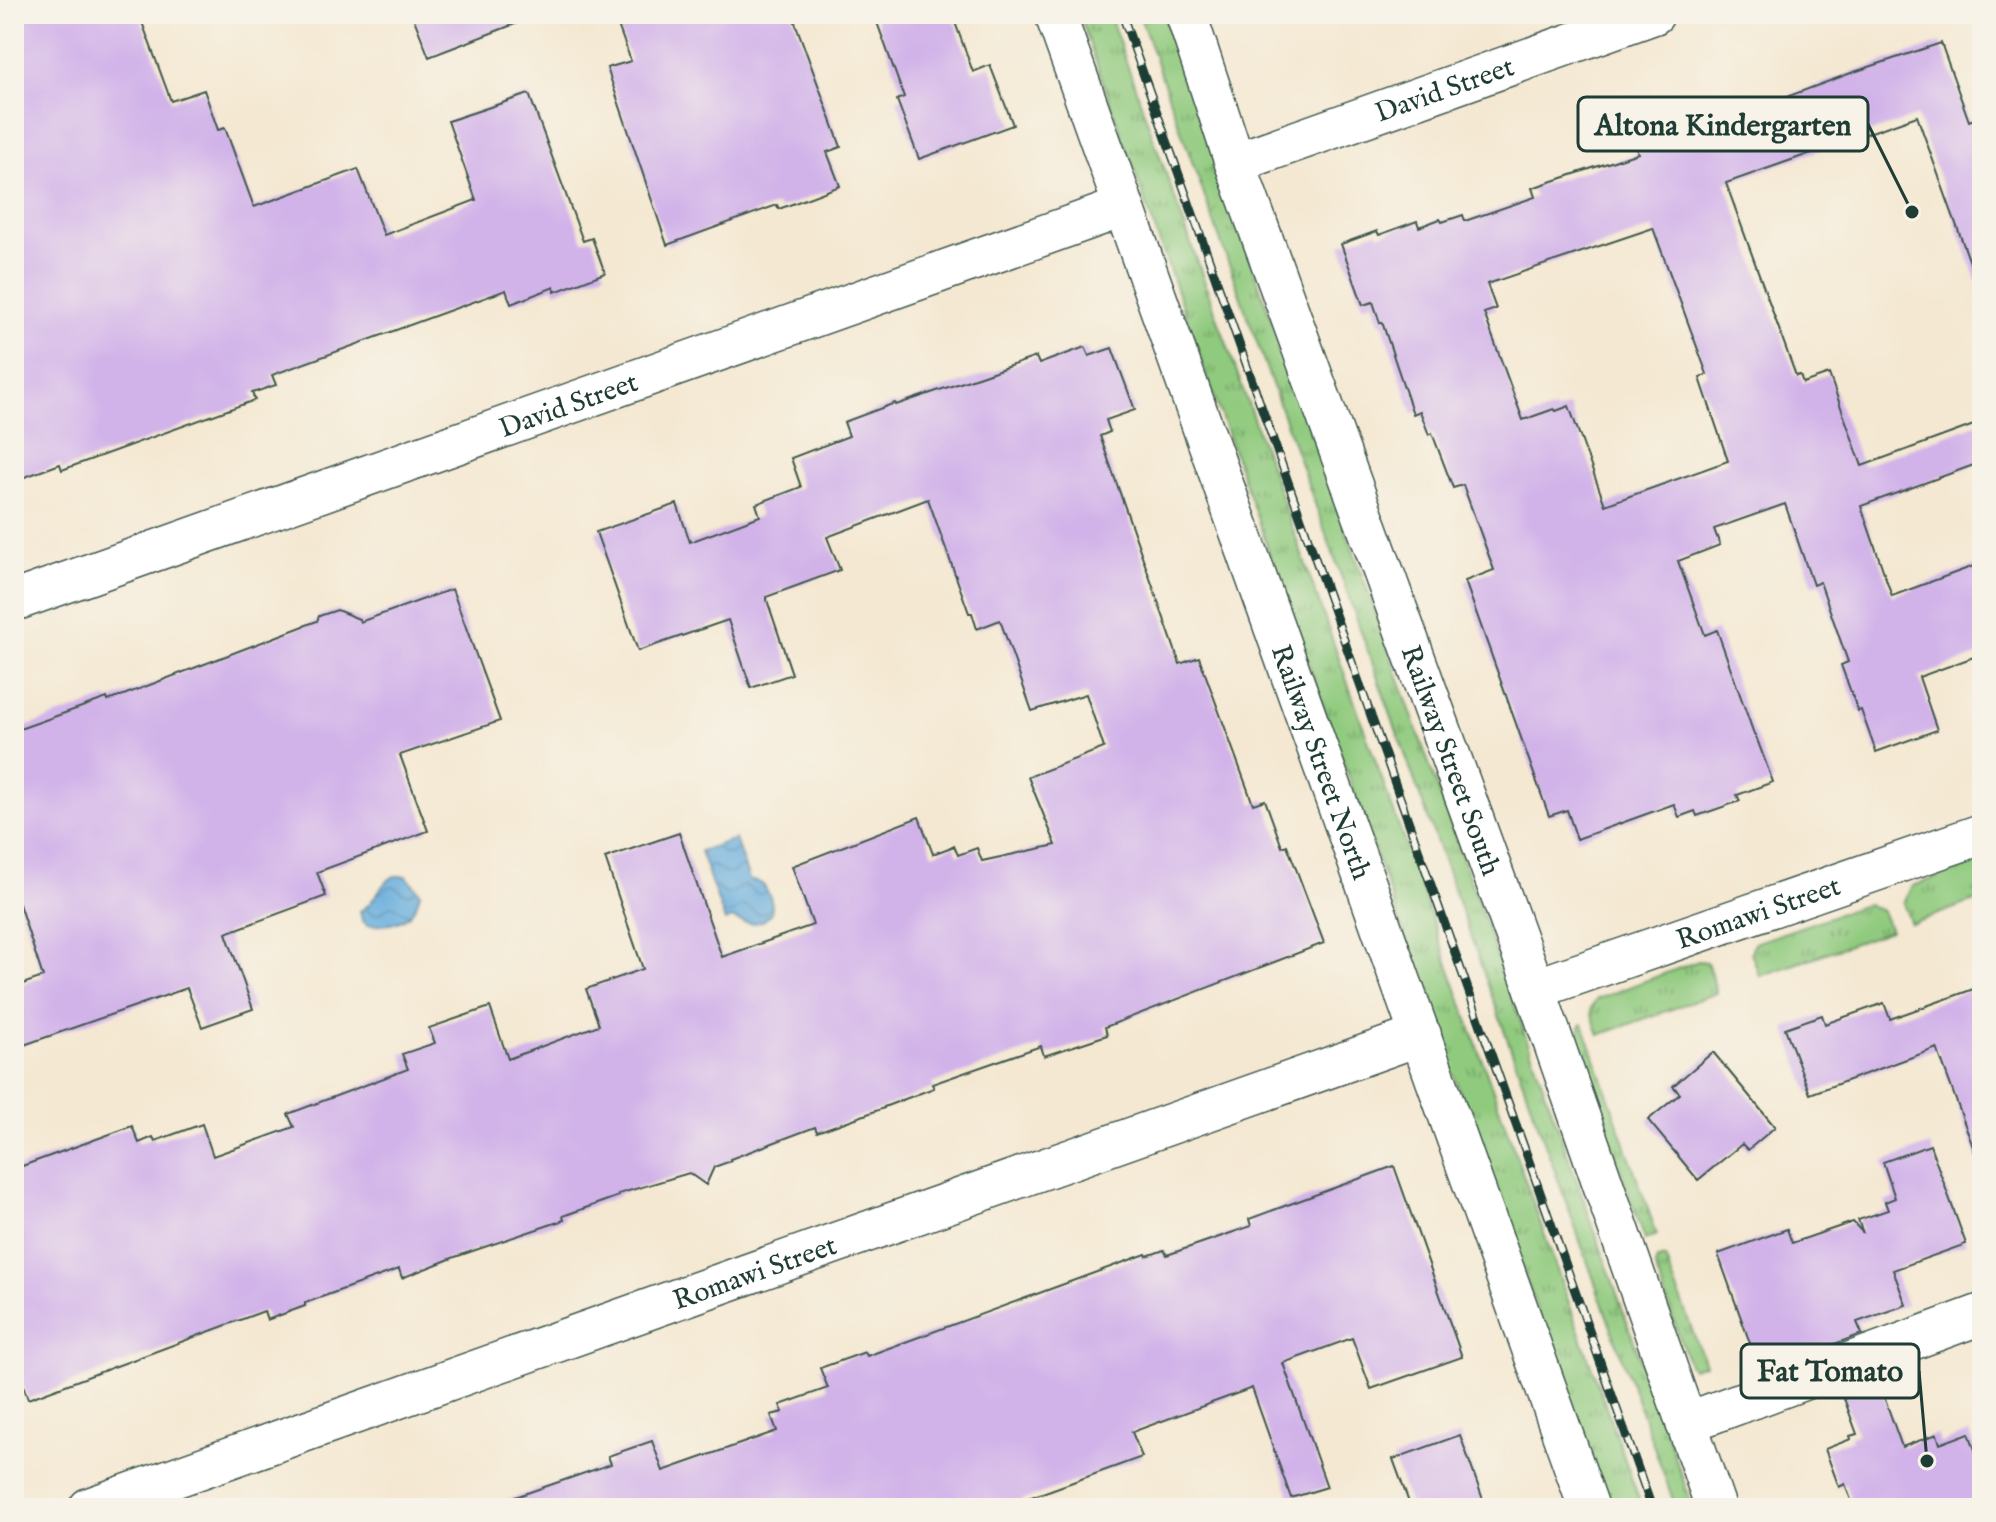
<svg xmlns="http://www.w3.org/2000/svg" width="1996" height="1522" font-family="'IM FELL English',serif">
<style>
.grass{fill:url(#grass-tufts);stroke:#588459;stroke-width:2}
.water{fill:url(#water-waves);stroke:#437588;stroke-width:2}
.building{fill:#d1b2e9;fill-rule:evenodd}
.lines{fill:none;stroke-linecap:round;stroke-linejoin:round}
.minor-casing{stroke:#3f574c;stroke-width:43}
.minor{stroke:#fff;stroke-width:40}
.rail-casing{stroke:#1f3d34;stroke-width:9}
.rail{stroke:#f7f3e8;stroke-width:6;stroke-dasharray:18;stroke-linecap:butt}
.labels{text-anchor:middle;stroke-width:7;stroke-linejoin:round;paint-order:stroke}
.street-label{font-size:28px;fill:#1f3d34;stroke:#f7f3e8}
.leader{fill:none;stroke:#1f3d34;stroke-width:3}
.callout-dot{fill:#1f3d34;stroke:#f7f3e8;stroke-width:3}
.callout{fill:#f7f3e8;stroke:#1f3d34;stroke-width:3}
.callout-label{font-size:30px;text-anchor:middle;font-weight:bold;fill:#1f3d34}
</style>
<defs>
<pattern id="grass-tufts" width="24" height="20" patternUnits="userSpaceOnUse" patternTransform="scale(2)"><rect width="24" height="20" fill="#90ca7e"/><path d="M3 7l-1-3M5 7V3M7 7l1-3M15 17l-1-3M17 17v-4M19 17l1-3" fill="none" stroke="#75a568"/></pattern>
<pattern id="water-waves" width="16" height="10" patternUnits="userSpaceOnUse" patternTransform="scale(2)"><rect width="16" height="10" fill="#67addd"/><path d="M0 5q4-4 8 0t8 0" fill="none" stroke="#548eb4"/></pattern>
</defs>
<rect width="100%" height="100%" fill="#f7f3e8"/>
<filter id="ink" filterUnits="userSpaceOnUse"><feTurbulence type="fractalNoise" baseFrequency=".0125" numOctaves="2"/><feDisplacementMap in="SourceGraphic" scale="16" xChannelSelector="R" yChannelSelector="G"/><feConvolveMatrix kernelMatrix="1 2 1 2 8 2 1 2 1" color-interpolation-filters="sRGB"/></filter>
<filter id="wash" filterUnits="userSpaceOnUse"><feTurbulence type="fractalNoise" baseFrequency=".006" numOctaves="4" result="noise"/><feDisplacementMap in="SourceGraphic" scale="32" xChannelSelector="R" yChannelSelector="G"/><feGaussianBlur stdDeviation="1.8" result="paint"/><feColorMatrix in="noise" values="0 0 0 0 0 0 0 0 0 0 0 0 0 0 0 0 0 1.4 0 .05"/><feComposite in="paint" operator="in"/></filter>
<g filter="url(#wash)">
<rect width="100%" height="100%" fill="#f4e8d2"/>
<path class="grass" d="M1079 14H1109L1642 1508H1607Z
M1139 14H1163L1693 1508H1676Z
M1982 861V898L1911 924 1903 903 1912 886Z
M1867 904 1882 911 1890 931 1760 976 1751 953 1754 943Z
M1698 961 1707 962 1717 993 1599 1035 1591 1012V1008L1597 999Z
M1583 1024 1657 1235 1645 1240 1577 1046 1580 1026Z
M1665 1258 1705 1364 1692 1368 1689 1364 1655 1267 1657 1260Z"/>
<path class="water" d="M735 839 749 880C754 882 759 882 762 884 764 886 765 888 766 890 784 916 758 932 732 918L725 921 700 851Z
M395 876H406L420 892C415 921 394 927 367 925L362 920 360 911C376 903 378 884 395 876Z"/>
<g id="blocks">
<path class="building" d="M14 14H139L171 101 204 90 218 130 225 128 254 207 358 169 384 235 476 200 448 121 529 94 583 241 592 238 605 273 555 292 554 287 511 304 506 290 272 375 276 385 252 393 255 400 62 470 60 464 14 481Z
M412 14H533V17L429 57Z
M614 14H792L841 147 827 152 840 186 779 209 777 205 667 245 607 68 631 61Z
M874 14H952L973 72 990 65 1013 125 919 159 897 100 904 97Z
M1941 43 1969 121 1982 116V282H1977L1917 116 1726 183 1796 376 1800 375 1803 383 1829 374 1862 466 1982 422V462L1861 506 1892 596 1982 563V654L1919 677 1937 730 1876 752 1861 710 1858 711 1841 665 1848 662 1820 582 1813 585 1785 504 1714 529 1720 545 1678 561 1705 635 1717 630 1754 734H1755L1773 782 1737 795 1740 801 1697 816 1695 811 1679 817 1674 804 1577 839 1567 810 1549 816 1465 581 1494 570 1463 485 1453 488 1432 433 1429 435 1420 411 1413 414 1382 322 1380 323 1373 302 1363 305 1341 244 1377 231 1379 235 1417 221 1419 227 1440 219 1442 222 1463 215 1465 221 1535 197 1532 188 1638 153 1635 144 1685 126 1689 135 1766 108 1765 105 1851 73ZM1653 228 1707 374 1700 378 1728 461 1605 505 1569 406 1556 411 1554 409 1523 420 1484 313 1496 309 1487 284Z
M1085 347 1089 356 1112 348 1135 410 1106 420 1110 432 1100 436 1180 664 1199 657 1253 804 1265 800 1282 847 1287 845 1324 943 1105 1027 1107 1035 1044 1056 1041 1046 932 1084 934 1088 884 1107V1108L817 1132 815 1127 730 1159 731 1161 714 1167 706 1185 689 1173 618 1194 619 1196 563 1216 564 1220 455 1257 402 1278 399 1269 305 1303V1306L267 1320 264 1311 28 1399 14 1360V1169L132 1126 139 1143 153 1137 155 1141 202 1124 213 1156 294 1127 288 1114 408 1069 402 1054 435 1043 429 1028 490 1007 508 1059 599 1025 586 989 643 969 605 858 679 833 722 957 813 925 792 866 919 817 933 854 954 846 958 855 977 848 982 861 1056 845 1028 777 1104 748 1086 694 1032 711 1000 620 977 629 972 613H969L928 499 827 537 840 570 766 597 792 674 751 688 728 620 638 651 596 532 677 504 690 542 760 516 756 504 801 487 791 458 849 436 844 422 895 403 896 405 1036 357 1039 364Z
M452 589 500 721 400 755 428 831 317 872 326 896 226 933 253 1009 202 1027 187 988 21 1046 14 1026V987L43 977 14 889V731L107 698 108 701 317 621 319 616 337 610 359 619 360 622Z
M1982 986V1158H1977L1937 1048 1810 1094 1785 1028 1822 1015 1825 1024 1884 1003 1890 1019Z
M1713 1052 1775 1127 1748 1150 1742 1144 1698 1180 1648 1120 1680 1094 1673 1086Z
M1930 1145 1966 1244 1893 1270 1906 1305 1857 1322 1862 1334 1760 1371 1718 1254 1787 1229 1792 1243 1853 1222 1863 1233 1858 1220 1888 1210 1885 1202 1895 1198 1883 1162Z
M1394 1166 1462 1357 1371 1389 1352 1338 1283 1363 1327 1487 1291 1498 1252 1388 1132 1432 1142 1457 1001 1508H502L501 1502 611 1464 608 1456 652 1441 663 1471 777 1431 771 1415 783 1412 780 1405 828 1388 820 1368 865 1352 867 1356 1146 1254 1147 1256 1164 1250 1167 1255 1251 1226 1249 1219Z
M1877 1377 1902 1447 1937 1434 1940 1444 1969 1433 1982 1469V1508H1854L1845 1484 1839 1487 1825 1449 1851 1439 1850 1436 1857 1434 1841 1390Z
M1460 1435 1486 1508H1411L1393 1459Z"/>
</g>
</g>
<g filter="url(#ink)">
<use href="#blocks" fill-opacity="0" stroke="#3f574c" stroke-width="2"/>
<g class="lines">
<g class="minor-casing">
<g id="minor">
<path id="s1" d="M1055 14 1589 1508"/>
<path id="s2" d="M1186 14 1235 163 1535 989 1716 1508"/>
<path id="s3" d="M1235 163 1654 14"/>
<path id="s4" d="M14 601 1123 207"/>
<path id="s5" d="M1535 989 1982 834"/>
<path d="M1686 1423 1982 1314"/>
<path id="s6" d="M89 1508 1421 1035"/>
</g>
</g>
<use href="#minor" class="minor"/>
<g class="rail-casing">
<path id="rail" d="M1122 14 1652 1508"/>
</g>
<use href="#rail" class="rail"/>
</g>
</g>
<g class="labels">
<g class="street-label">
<text dy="10" stroke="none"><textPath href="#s3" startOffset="222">David Street</textPath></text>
<text dy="10" stroke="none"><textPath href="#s4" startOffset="588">David Street</textPath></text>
<text dy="10" stroke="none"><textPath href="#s1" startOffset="794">Railway Street North</textPath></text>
<text dy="10" stroke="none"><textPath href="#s2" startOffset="792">Railway Street South</textPath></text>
<text dy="10" stroke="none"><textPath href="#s5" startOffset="236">Romawi Street</textPath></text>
<text dy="10" stroke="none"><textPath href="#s6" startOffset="706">Romawi Street</textPath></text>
</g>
</g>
<path class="leader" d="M1912 212L1868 124M1927 1461L1919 1371"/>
<g class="callout-dot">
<circle cx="1912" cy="212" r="8"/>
<circle cx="1927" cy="1461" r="8"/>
</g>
<g class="callout">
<rect x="1578" y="97" width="290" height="54" rx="8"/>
<rect x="1741" y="1344" width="178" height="54" rx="8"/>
</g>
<g class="callout-label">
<text x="1723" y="135">Altona Kindergarten</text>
<text x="1830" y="1381">Fat Tomato</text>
</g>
<rect width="1996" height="1522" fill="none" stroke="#f7f3e8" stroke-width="48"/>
</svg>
